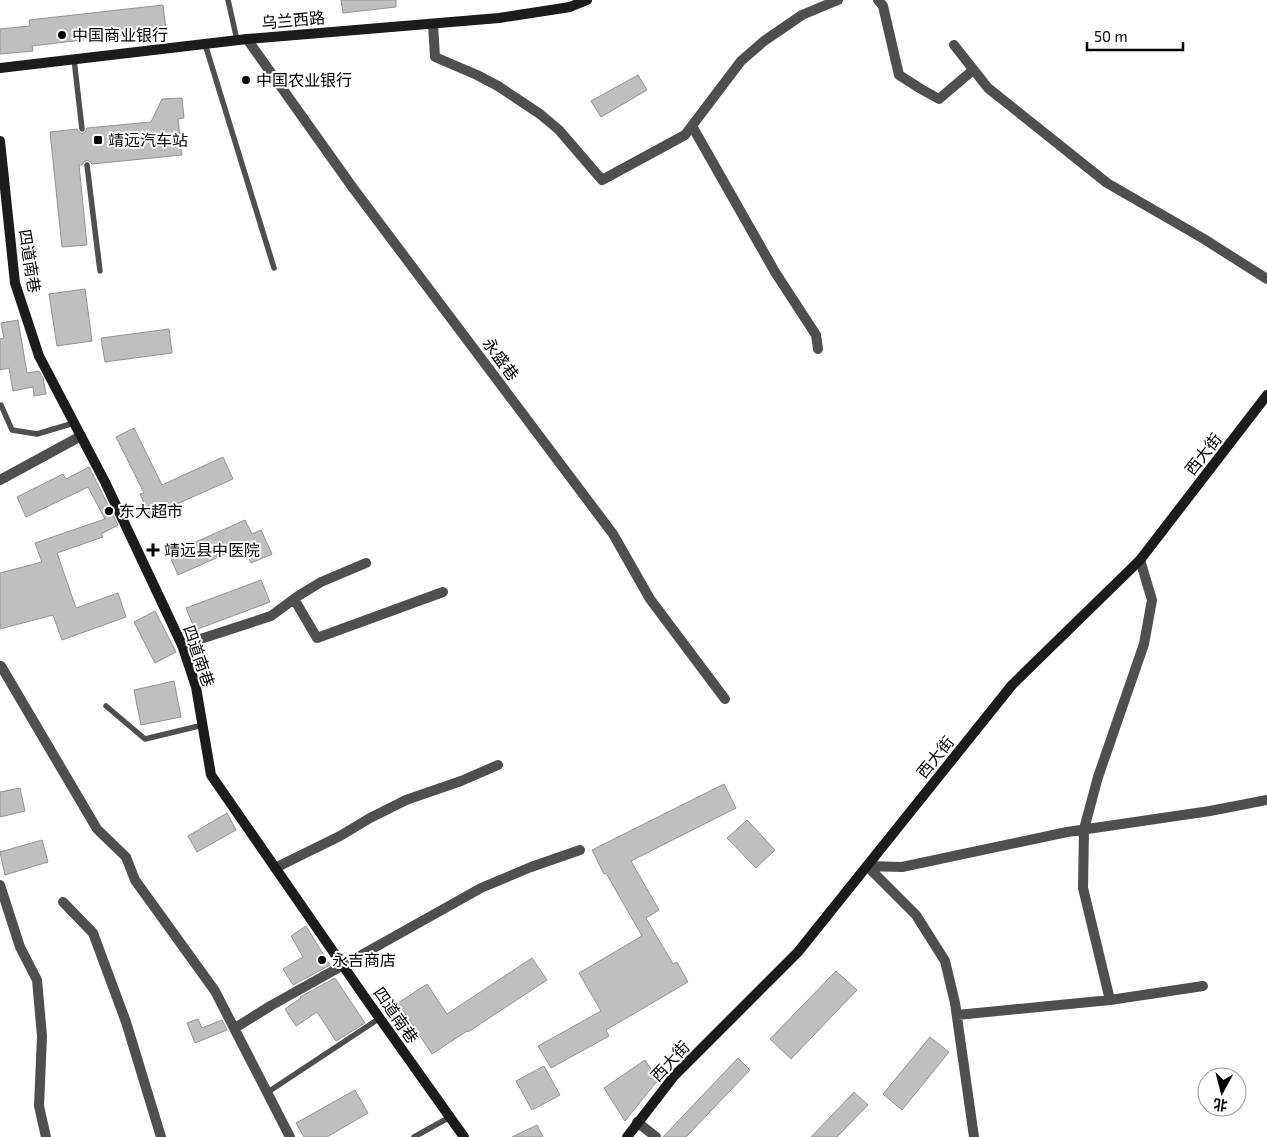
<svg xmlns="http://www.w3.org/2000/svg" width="1267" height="1137" font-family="'Exo 2','Noto Sans SC',sans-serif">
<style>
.building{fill:#bfbfbf;stroke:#939393}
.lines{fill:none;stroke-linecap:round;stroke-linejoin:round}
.lane{stroke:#4f4f4f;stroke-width:5.5}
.street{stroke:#4f4f4f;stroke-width:10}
.secondary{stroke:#1c1c1c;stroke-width:10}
.poi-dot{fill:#000;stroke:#fff;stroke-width:2}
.labels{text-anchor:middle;stroke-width:4;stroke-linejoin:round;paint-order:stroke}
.street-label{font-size:16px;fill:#000;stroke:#fff}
.poi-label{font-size:16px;fill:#000;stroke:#fff;text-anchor:start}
</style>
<rect width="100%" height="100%" fill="#fff"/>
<path class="building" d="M341 0H396V7L343 13Z
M163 5 166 30 32 46 33 51 0 54V29L30 26 29 20Z
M638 75 647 90 601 117 591 101Z
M182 98 184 118 178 119 182 155 92 164 90 162 87 160 84 162 82 165H79L87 245 62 247 50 132 77 129 79 132 82 134 85 132 87 128 151 122 162 99Z
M85 289 92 341 57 346 49 294Z
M18 320 27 373 39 371 43 378 46 394 34 396 33 387 13 391 9 368 0 370V339L4 338 1 323Z
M169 329 172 353 105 362 101 338Z
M134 428 162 485 223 457 233 479 150 516 140 494 144 493 116 437Z
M89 467 118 525 101 534 103 537 57 553 76 608 118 593 126 617 62 640 53 615 0 629V573L42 562 35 543 105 519 88 487 26 517 17 497 63 474 66 479Z
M245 520 252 534 261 530 272 554 251 563 243 546 178 575 169 554Z
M261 580 270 602 195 630 186 608Z
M155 611 176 652 155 663 134 622Z
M174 681 181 717 141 725 134 690Z
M724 784 736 808 631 861 659 910 646 918 673 964 677 962 688 982 606 1030 609 1036 551 1068 538 1046 601 1011 579 973 642 936 606 873 604 874 592 850Z
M20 788 25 811 0 817V792Z
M227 813 236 830 197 852 188 836Z
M747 820 775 850 756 868 727 838Z
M42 840 48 862 5 875 0 852Z
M306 926 330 965 293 985 283 969 303 957 291 936Z
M532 958 547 980 468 1032 467 1031 432 1054 398 1003 427 984 447 1014Z
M836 971 857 990 791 1059 770 1039Z
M335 978 365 1023 336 1041 317 1012 296 1026 285 1009 301 998 300 997Z
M198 1019 202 1028 222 1020 227 1030 195 1043 187 1023Z
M930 1037 949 1052 902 1110 883 1094Z
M738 1058 750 1070 686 1137H663Z
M645 1060 658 1080 625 1121 604 1088Z
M544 1066 560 1095 532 1110 516 1081Z
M355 1090 368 1113 327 1137H304L296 1123Z
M854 1092 868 1105 837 1137H811Z
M537 1125 543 1137H512Z"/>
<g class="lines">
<path class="lane" d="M228 0 237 40
M205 44 274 268
M74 59 82 129
M87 165 100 271
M1 405 12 430 37 434 74 423
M106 706 145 739 203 725
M268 1092 380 1018
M414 1137 450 1117"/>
<path class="street" d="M878 0 883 6 899 75 921 89 939 99 973 70
M433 24 435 57 477 75 498 86 540 114 559 130 602 180 685 135 741 61 764 41 802 15 838 0
M247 39 353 188 613 534 650 599 725 699
M954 45 988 88 1107 183 1204 239 1267 279
M692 126 775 272 816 335 818 349
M0 480 81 436
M294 599 317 638 443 592
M182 645 271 616 298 596 321 582 366 563
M1 666 97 829 126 857 135 880 215 991 290 1137
M867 866 902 867 1067 832 1210 811 1267 800
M867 866 916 915 945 961 955 1003 974 1137
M275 868 340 836 370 818 406 800 461 781 498 765
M0 885 20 947 37 980 42 1036 39 1106 46 1137
M63 902 93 933 126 1022 161 1137
M1110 1000 1083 888 1084 829 1098 777 1144 644 1152 600 1140 560
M957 1015 1110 1000 1203 986
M235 1028 272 1005 481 888 531 867 580 850
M637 1122 656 1137"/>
<path class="secondary" d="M0 68 247 39 499 18 570 7 587 0
M0 141 15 283 39 356 105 482 182 645 196 687 211 775 366 999 464 1137
M627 1137 674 1076 798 952 1012 685 1140 560 1267 395"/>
</g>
<g class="poi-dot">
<circle cx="62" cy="35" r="5"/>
<circle cx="246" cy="80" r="5"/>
<rect x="93" y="135" width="10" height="10" rx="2.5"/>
<circle cx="109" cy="511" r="5"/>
<path d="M150.5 542.5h5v5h5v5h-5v5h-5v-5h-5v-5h5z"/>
<circle cx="322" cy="960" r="5"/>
</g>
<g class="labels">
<g class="street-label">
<text transform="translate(293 20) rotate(-5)" y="6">乌兰西路</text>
<text transform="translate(30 261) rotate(81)" y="6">四道南巷</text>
<text transform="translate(501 359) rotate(54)" y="6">永盛巷</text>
<text transform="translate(1203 454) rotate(-52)" y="6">西大街</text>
<text transform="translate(199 656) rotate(71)" y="6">四道南巷</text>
<text transform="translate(935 757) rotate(-51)" y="6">西大街</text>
<text transform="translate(396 1015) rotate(55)" y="6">四道南巷</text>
<text transform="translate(670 1061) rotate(-47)" y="6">西大街</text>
</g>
<g class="poi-label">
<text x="72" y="41">中国商业银行</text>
<text x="256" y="86">中国农业银行</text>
<text x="108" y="146">靖远汽车站</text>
<text x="119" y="517">东大超市</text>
<text x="164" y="556">靖远县中医院</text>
<text x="332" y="966">永吉商店</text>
</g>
</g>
<g transform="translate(1222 1092) rotate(187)"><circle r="24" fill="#ffffff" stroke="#999999"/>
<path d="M0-4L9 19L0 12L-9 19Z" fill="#000000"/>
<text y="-8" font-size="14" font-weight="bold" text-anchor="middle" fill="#000000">北</text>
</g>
<path d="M1087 42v8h96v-8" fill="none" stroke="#000000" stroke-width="2.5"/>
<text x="1094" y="42" font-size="15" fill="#000000" stroke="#ffffff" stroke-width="4" paint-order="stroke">50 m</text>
</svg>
